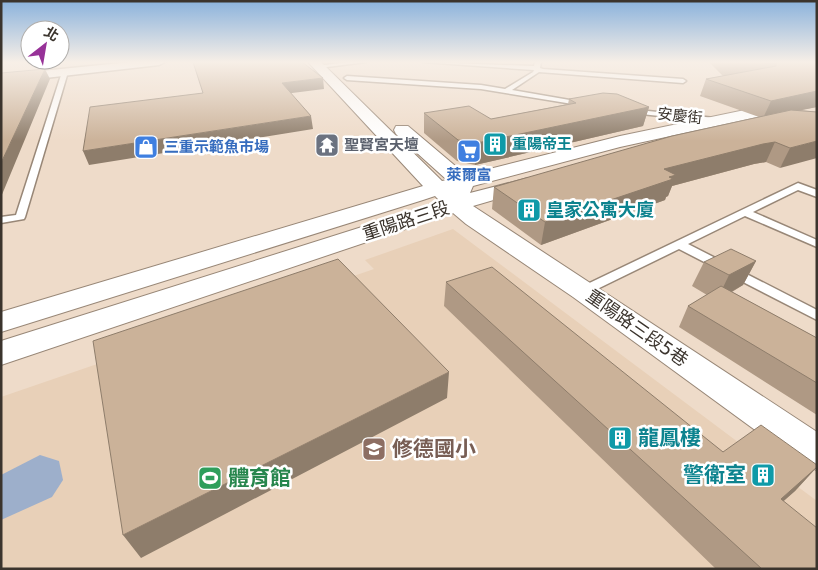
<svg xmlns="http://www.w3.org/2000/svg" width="818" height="570" font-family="'DejaVu Sans','Noto Sans TC',sans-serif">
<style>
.built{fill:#e8d0b8}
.water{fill:#9dafcb}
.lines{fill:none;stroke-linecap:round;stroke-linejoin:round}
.lane-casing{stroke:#988777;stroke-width:3}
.street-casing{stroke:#988777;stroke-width:3}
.secondary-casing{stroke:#988777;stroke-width:2}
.lane{fill:#fff;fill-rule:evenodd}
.street{fill:#fff;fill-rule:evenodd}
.secondary{fill:#fff;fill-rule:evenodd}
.wall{fill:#af9984}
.shaded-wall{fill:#8e7d6b}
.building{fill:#cbb299;stroke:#8e7d6b}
.labels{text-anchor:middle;stroke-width:5;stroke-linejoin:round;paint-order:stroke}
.far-street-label{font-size:15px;fill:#3b342d;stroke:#fff}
.far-culture-label{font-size:15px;font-weight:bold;fill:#0d838f;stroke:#fff;text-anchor:start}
.far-worship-label{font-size:15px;font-weight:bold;fill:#5b616d;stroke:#fff;text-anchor:start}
.far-shop-label{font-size:15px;font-weight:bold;fill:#366cbe;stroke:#fff;text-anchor:start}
.culture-label{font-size:18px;font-weight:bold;fill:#0d838f;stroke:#fff;text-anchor:start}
.street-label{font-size:18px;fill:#3b342d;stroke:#fff}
.near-culture-label{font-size:21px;font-weight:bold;fill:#0d838f;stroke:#fff;text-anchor:start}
.near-education-label{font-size:21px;font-weight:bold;fill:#785e54;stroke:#fff;text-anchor:start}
.near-leisure-label{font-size:21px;font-weight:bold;fill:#27864d;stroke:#fff;text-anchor:start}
</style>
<rect width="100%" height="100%" fill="#eedbc9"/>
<path class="built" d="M453 229 817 501V569H1V397L374 269 365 260Z"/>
<path class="water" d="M40 455 59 461 63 480 52 497 1 520V475Z"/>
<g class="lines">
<g class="lane-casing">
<path id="lane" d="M349 62H366L319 68 316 66Z
M423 62 534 66 535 62H541L540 68 543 69 683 79 686 81 683 83 539 72 512 90 587 103 588 104 585 106 481 89 347 80 344 78 347 76 481 85 505 89 533 72 534 70Z
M65 70 68 72 25 217 24 219 1 223V217L16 215 62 72Z
M629 109 715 118 719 120 715 122 632 113 628 111Z
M798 183 817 190V197L798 190 753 212 817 240V247L745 216 688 244 817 310V320L679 249 587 294H579L577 291 579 288Z"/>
</g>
<g class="street-casing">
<path id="street" d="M131 62H165L159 65 1 83V75Z"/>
</g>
<g class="secondary-casing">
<path id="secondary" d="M308 62H321L442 181 447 180 396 134 394 130 396 126H408L466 175 620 136 817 95V104L620 147 473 186 470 193 528 178 535 180 538 184 535 188 473 206 817 432V470L803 465 573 297 466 224 453 213 1 365V341L441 202 435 196 423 200 1 332V312L423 186Z"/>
</g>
<use href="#lane" class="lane"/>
<use href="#street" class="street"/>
<use href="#secondary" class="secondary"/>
</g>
<path class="wall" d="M709 62H817V107L800 110 817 112 780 168 766 162 754 164 672 186 668 196 666 197 665 200 541 245 492 209 494 187 759 117 700 96 706 79 723 76Z
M569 99 649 107 643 126 475 165 457 161 424 133V113L491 119 568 104Z
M756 261 743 285 732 292 817 338V415L679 327 688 306 707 295 692 286 704 262Z
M446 282 723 452 817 467 795 491 783 501 817 569H716L444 306Z"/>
<path class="shaded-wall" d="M45 69 50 79 1 197V163Z
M323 78 324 89 284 94 282 83Z
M817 91V107L763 118 771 101Z
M649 107 643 126 475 165 477 143Z
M311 116 313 129 89 165 83 151Z
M817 141V158L780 168 790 148Z
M775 142 766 162 754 164 672 186 668 196 666 197 665 200 541 245 545 222 664 169 763 144Z
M756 261 743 285 717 300 729 275Z
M449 372 447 398 141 558 123 535Z
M817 467 795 491 759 523 781 499Z"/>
<path class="building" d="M193 62H302L323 78 282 83 311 116 83 151 90 107 203 93Z
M746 62H817V91L771 101 706 79 776 66V63Z
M45 69 1 163V73Z
M603 93 617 94 649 107 477 143 458 140 424 113 469 106 491 119 576 103 569 99Z
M791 110 817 112V141L790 148 775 142 763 144 664 169 676 175 669 177 673 179 545 222 494 187 672 136Z
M731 249 756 261 729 275 704 262Z
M338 259 449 372 123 535 93 341Z
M492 267 723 452 761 425 817 465V467L781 499 817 528V569H762L446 282Z
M721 286 817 338V383L688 306Z"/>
<linearGradient id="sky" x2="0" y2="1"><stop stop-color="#8ab2dc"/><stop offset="0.44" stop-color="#f7efe7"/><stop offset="1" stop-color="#f7efe7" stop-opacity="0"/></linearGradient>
<rect width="818" height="141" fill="url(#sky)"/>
<defs>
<g id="building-square" transform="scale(1.25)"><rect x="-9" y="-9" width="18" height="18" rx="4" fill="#0f9aa8" stroke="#fff"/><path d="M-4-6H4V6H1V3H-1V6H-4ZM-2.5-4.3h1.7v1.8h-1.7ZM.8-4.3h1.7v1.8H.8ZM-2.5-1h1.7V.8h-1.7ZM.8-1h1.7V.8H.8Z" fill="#fff"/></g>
<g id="temple-square" transform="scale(1.25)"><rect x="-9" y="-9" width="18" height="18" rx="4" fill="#6b7280" stroke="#fff"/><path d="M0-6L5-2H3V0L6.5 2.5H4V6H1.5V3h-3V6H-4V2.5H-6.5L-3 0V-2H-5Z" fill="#fff"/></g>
<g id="shop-square" transform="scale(1.25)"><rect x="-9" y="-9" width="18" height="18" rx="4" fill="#3f7fe0" stroke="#fff"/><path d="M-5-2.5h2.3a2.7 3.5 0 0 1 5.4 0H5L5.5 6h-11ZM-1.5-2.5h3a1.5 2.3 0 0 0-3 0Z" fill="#fff"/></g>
<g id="supermarket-square" transform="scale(1.25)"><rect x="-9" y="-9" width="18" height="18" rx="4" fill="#3f7fe0" stroke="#fff"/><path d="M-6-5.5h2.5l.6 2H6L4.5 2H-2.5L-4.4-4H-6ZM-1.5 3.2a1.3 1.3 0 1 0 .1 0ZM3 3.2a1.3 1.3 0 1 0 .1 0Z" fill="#fff"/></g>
<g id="school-square" transform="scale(1.25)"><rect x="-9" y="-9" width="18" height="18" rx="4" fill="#8d6e63" stroke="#fff"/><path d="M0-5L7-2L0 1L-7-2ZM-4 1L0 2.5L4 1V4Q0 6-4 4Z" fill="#fff"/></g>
<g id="stadium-square" transform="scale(1.25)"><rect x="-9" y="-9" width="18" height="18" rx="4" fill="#2e9e5b" stroke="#fff"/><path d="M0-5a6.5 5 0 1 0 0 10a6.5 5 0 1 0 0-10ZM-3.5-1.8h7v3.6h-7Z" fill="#fff"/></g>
</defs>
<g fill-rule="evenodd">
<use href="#building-square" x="495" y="144"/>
<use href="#temple-square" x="327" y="145"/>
<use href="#shop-square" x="146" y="147"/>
<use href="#supermarket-square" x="469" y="151"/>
<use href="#building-square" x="529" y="210"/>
<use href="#building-square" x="620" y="438"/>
<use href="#school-square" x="374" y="449"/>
<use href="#building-square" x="763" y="475"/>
<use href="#stadium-square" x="210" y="478"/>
</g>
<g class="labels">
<g class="far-street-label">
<text transform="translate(680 116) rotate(6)" y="5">安慶街</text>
</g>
<g class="far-culture-label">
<text x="512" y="149">重陽帝王</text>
</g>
<g class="far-worship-label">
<text x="344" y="150">聖賢宮天壇</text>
</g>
<g class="far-shop-label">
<text x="164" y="152">三重示範魚市場</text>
<text x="469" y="180" text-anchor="middle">萊爾富</text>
</g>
<g class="culture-label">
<text x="546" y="216">皇家公寓大廈</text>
</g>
<g class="street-label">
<text transform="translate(406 221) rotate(-18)" y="6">重陽路三段</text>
<text transform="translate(637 328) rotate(35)" y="6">重陽路三段5巷</text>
</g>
<g class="near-culture-label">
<text x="638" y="445">龍鳳樓</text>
<text x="746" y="482" text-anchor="end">警衛室</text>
</g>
<g class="near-education-label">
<text x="392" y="456">修德國小</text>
</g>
<g class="near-leisure-label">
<text x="228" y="485">體育館</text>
</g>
</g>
<rect width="818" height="570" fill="none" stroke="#3b342d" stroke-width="5"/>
<g transform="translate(45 45) rotate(31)"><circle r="24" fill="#ffffff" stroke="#b1aeab"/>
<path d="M0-4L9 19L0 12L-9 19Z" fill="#973298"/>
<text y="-8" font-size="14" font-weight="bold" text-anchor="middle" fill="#3b342d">北</text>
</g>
</svg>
